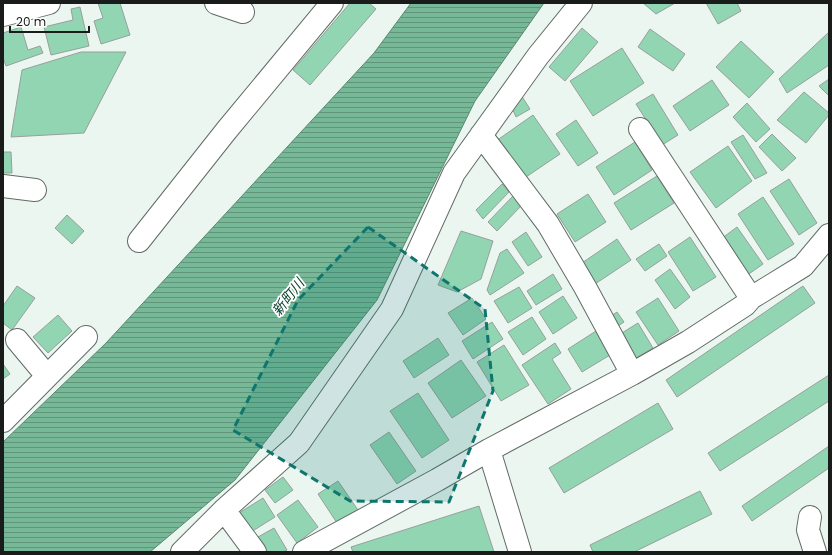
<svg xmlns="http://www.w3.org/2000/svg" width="832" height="555" font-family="Poppins,'Noto Sans JP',sans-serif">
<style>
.water{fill:url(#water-rules);stroke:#5a8972}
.building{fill:#92d5b2;stroke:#96a09a}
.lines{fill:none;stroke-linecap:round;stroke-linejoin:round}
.minor-casing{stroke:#626b66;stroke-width:24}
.minor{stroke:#fff;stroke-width:22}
.marked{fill:#0f766e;fill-opacity:0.2;stroke:#0f766e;stroke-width:3;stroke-dasharray:8 5;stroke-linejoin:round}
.labels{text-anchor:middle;stroke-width:3.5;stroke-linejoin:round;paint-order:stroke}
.water-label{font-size:14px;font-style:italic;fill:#033d27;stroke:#fff}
</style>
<defs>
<pattern id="water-rules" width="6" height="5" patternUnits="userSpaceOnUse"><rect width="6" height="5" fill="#76b897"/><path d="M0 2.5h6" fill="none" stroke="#60957a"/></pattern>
</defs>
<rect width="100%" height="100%" fill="#ebf6f0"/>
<path class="water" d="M411 3H544L475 101 377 300 235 480 150 552H3V442L106 343 374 53Z"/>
<path class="building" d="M98 3H120L130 35 101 44 94 21 103 18Z
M350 3H369L376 9 310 85 293 70Z
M643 3H675L656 14Z
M706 3H737L741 11 718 24Z
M80 7 89 46 51 55 44 27 73 20 71 9Z
M21 27 28 50 40 46 43 53 6 66 3 58V33Z
M582 28 598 42 565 81 549 67Z
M650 29 685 54 673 71 638 47Z
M829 32V65L787 93 779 79Z
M741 41 774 72 749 98 716 67Z
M622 48 644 83 593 116 570 81Z
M81 52H126L84 133 11 137 22 70Z
M829 79V96L819 86Z
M712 80 729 105 690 131 673 106Z
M804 92 829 113V115L806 143 777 120Z
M653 94 678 135 662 145 636 104Z
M521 95 530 109 516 117 512 108Z
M747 103 770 129 756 142 733 117Z
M533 115 560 154 523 179 496 141Z
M576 120 598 153 578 166 556 134Z
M772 134 796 158 782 171 759 147Z
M743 135 767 173 755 179 731 142Z
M635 142 652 170 614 195 596 167Z
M728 146 752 181 716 208 690 172Z
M3 152H11L12 173H3Z
M657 176 674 203 631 230 614 203Z
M789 179 817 223 799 235 770 191Z
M502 184 509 192 483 219 476 210Z
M588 194 606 222 575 242 557 214Z
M513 196 522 205 497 231 488 222Z
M763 197 794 244 768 260 738 214Z
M67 215 84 231 72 244 55 228Z
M737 227 763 264 746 276 721 239Z
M461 231 493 241 481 279 457 292 438 285Z
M526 232 542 257 528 266 512 242Z
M690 237 716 277 693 291 668 252Z
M617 239 631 260 592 286 579 265Z
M659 244 667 256 645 271 636 259Z
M507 249 524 273 490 295 487 290 500 253Z
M670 269 690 297 675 309 655 280Z
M553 274 562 289 536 305 527 291Z
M17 286 35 298 12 330 3 323V306Z
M803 286 815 303 677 397 666 380Z
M519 287 532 308 508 323 494 301Z
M563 296 577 318 553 334 539 312Z
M472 298 486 319 463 335 448 313Z
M658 298 679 331 658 345 636 312Z
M617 312 624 322 615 328 608 318Z
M58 315 72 331 48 353 33 337Z
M532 317 546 339 523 355 508 332Z
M492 322 503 339 473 359 462 341Z
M638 323 653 348 631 361 617 336Z
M596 331 610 355 582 372 568 349Z
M438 338 449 355 414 378 403 361Z
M555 343 561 353 552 359 571 389 548 404 522 365Z
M504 345 529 385 501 401 477 362Z
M461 360 486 396 452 418 428 383Z
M3 364 10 374 3 379Z
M829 375V401L720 471 708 453Z
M418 393 449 440 422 458 390 411Z
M658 403 673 429 564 493 549 468Z
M389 432 416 471 397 484 370 445Z
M829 446V468L752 521 742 506Z
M283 477 293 490 275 503 265 490Z
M338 481 358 510 337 523 318 494Z
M700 491 712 514 634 552H593L590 545Z
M263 498 275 517 251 532 239 513Z
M298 500 318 527 297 543 277 515Z
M479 506 494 552H353L351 547Z
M274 528 287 550 283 552H267L258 537Z"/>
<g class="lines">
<g class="minor-casing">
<path id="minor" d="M216 3 243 12
M3 15 49 3
M640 129 751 298
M481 135 548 224 585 287 632 374
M3 186 35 190
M139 241 226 131 332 3
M17 340 47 376
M3 421 86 337
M224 510 255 552
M810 517 808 530 815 552
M182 552 224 510 299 443 392 309 454 173 538 56 581 3
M304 552 437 480 489 450
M520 552 489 450 632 374 688 342 745 305 751 298 803 266 829 235"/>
</g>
<use href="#minor" class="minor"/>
</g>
<path class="marked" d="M368 227 485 309 493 391 449 502 350 501 233 430 298 300Z"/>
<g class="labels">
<g class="water-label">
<text transform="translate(288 297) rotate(-52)" y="5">新町川</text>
</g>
</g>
<rect width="832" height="555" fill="none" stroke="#191c1a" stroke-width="8"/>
<path d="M10 26v6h79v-6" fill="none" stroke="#191c1a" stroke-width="2"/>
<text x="16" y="26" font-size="12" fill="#191c1a" stroke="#ffffff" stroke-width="3" paint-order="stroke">20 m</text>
</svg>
